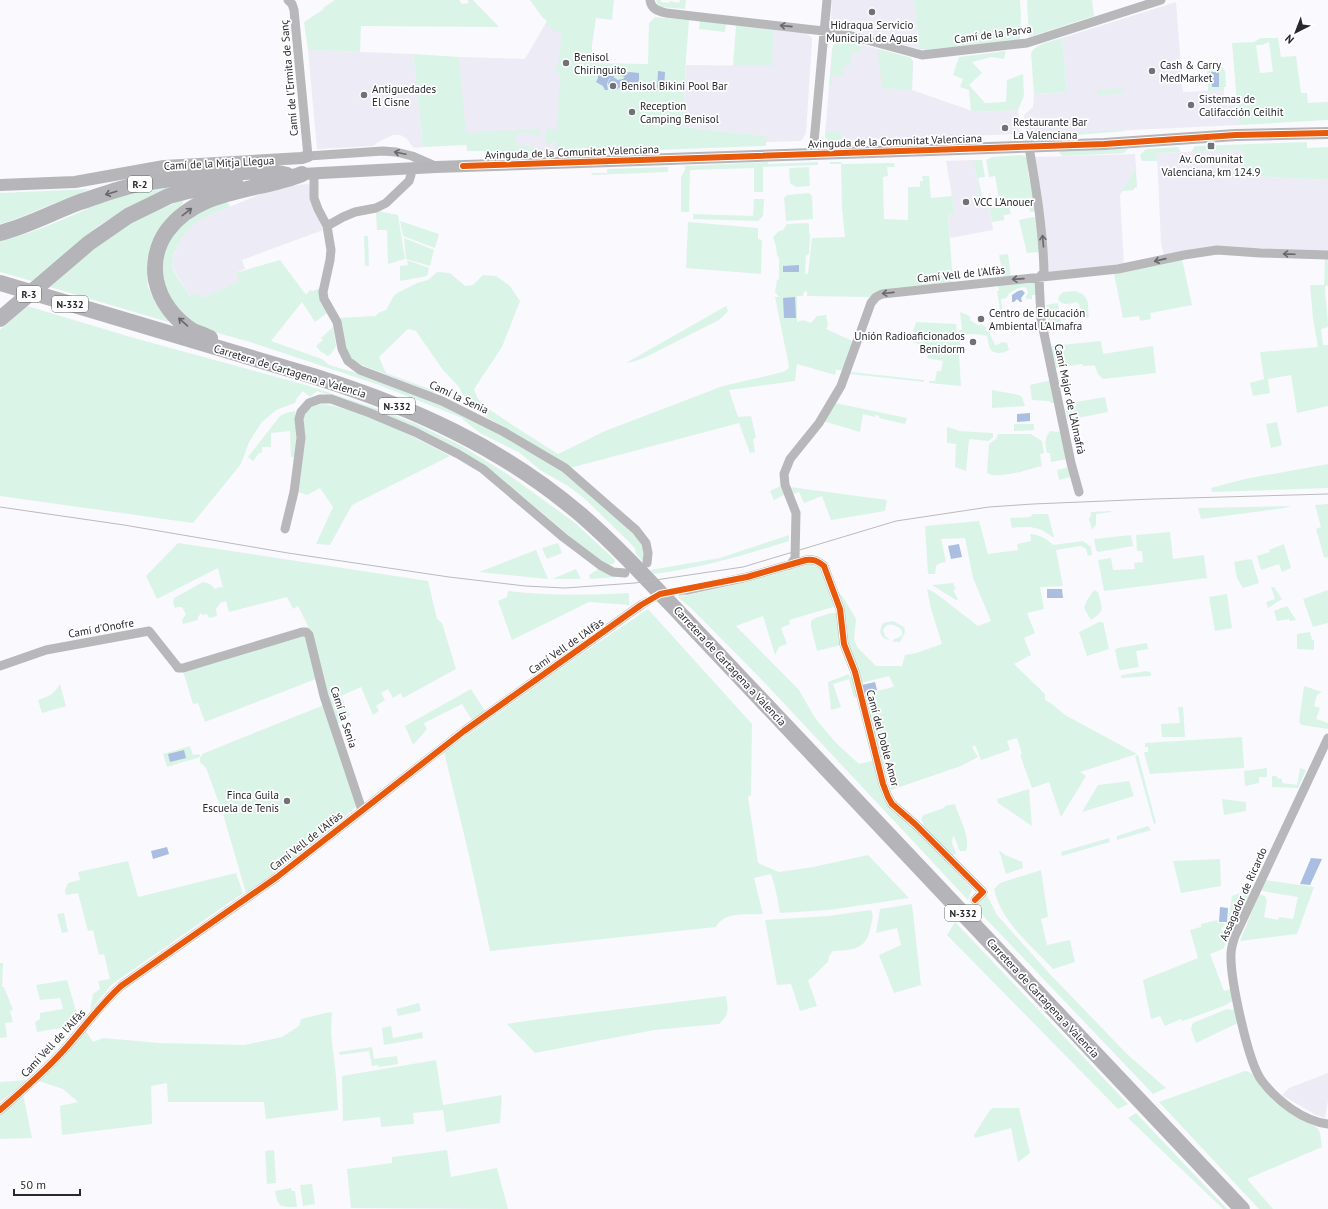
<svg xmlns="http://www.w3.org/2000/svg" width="1328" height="1209" font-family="'PT Sans',sans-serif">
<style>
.built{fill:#edebf5}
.green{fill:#dbf4e8;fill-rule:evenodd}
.water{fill:#a9bee1}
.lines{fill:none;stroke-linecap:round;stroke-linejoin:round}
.street-tunnel{stroke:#d0cfd4;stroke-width:9;stroke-dasharray:9 4.5;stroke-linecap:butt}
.street{stroke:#b8b7ba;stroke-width:9}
.secondary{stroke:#b6b6b9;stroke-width:12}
.highway{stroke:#b5b4b8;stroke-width:16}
.tram{stroke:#bbbabe;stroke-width:1}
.cycleway-casing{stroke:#fff;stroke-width:8}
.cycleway{stroke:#e8590c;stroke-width:6}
.oneway{stroke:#69686d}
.oneway2{stroke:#68676c}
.poi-dot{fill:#727177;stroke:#fff;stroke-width:1.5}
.labels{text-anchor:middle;stroke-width:3.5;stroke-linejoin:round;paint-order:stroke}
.shield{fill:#fff;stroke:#69686d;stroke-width:1}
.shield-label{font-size:10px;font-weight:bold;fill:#29282e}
.poi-label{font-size:11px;fill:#29282e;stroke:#fff;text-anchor:start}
.street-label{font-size:11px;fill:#29282e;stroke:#fff}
</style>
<rect width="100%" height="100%" fill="#faf9fe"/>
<path class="built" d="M832 0H914L919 49 836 26 833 24 831 19Z
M1176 2 1183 92 1224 90V104H1237L1239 125 1026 135 1024 115 1033 107 1034 94 1067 92 1062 38Z
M547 21 563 30 557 151H467L459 57 525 59Z
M774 30 806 33 812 38V42L806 133 802 140 800 141 766 142V136L683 127 686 65 771 66Z
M842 39 911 58 913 62 912 90 975 112 1018 110 1021 134 829 141 826 138 825 135 832 49 835 43Z
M308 50 413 54 423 147 414 148 406 138 400 135H393L380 141 373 146 317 149Z
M1242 150 1245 176 1328 180V251L1164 256 1161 243 1157 153Z
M1135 154V169L1120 195 1124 265 1048 273 1034 157Z
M974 160 981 209 989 207 993 230 950 238 948 215 955 214 946 161Z
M309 184 314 209 323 230 242 260 245 269 235 273 240 281 203 298 191 297 178 277 173 267 172 261 178 244 185 232 194 223 205 217 268 191 285 186Z
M1328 1073V1100L1325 1118 1316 1115 1282 1095 1289 1088Z"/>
<path class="green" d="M335 0H459L462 4 469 3 467 0H473L499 27 361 26 360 52 308 50 304 22 324 9 323 8Z
M530 0H614L612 20 596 18 592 45V63L648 64 649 23 655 17 689 20 686 58 683 127 766 136V146L600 152 557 151 556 141H554L548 146 545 140 546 129H557L560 73H555L558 63 562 35 545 25 547 21 542 17Z
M656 0H661V2L669 3V1L679 3 680 0H686L685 9 661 7 658 5Z
M914 0H1020L1021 16 1020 40 926 50 919 49Z
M1027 0H1092L1094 16 1029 37Z
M700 21 726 24 725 32 699 29Z
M736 25 774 30 772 66H733Z
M1062 38 1067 92 1034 94 1031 53C1037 43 1052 41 1062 38Z
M1261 38H1278L1281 57 1296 56 1301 93H1307L1308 103 1328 102V120L1239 125 1232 43 1254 42ZM1269 42 1273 72 1260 73 1256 45H1262Z
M842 39 860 44V52L850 53 851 66H843L844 75 831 76 832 85H829L833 46 835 43Z
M879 49 911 58 913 62 912 90 882 88 878 51Z
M1006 51 1004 59 991 57 972 62 982 73 969 85 985 103 1006 102 1007 80 1023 74 1024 96 1018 110 975 112 971 111 969 90 960 87 963 79 953 75 959 57Z
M413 54 459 57 466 133 540 129V138C533 133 524 130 515 135V140L517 145 535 147 543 151H467V145L423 147Z
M1223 67V70H1225L1226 87H1224V90L1208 91 1207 68Z
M1124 88V91L1120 94 1097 95V90Z
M1123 130 1126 131 1065 136V132Z
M841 131V141H829L825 137V132Z
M1307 142V148L1328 147V180L1245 176 1242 150 1191 152 1195 146Z
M1178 147 1181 152 1157 153V161H1142L1140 155 1146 149Z
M1128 149 1124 153 1063 156 1059 153 1060 151Z
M1135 154 1137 187 1134 188V190L1122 191 1135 169Z
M1020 155 1025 156 1028 160V173L1036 211 1030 212 1028 202 1009 206 1011 214 1004 215V220L992 222 989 207 1004 204 1002 198 999 199 995 176 989 177 986 160 992 157Z
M974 160H982L985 177 978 178 985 208 981 209Z
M768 162V164L818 162V165L763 167V192H754V168L690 170 689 212H681V177L685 170V166Z
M830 162H841L842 164 894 163 895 167H887L888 176 883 177 884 219 908 220V187H920V181H923L922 176H929L931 198 952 196 955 214 948 215 953 283 874 293 870 297 807 296V291L804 292 803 296H797V322L803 320 811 323 817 316 826 315 828 325 826 329 855 342 844 370H836L835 375 797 364 795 381 729 390 738 417 751 416 756 438 753 439 755 452 750 453 739 423 570 468 469 406 459 387 443 370 416 331 408 329 379 357 386 373 435 391 434 393 354 362 345 348 338 318 376 316 378 313 386 310 393 297 397 293 417 283 428 280 437 272 450 273 465 286 473 285 483 275 496 276 510 286 520 301 502 347 474 389 477 397 483 405 514 426 558 454 605 431 723 386 783 372 788 369 789 366 775 297H779L775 292 777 280 779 279V258L777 255 776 246 773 237 779 231 783 230 787 224 807 223 809 224V232L810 235 809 254 806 256 805 274H808L812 238 845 237 842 209 841 164H830Z
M668 167V172L592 175 591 173H607V169Z
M809 167 810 186 796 187 790 183 789 168Z
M152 187H178L144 199 101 224 32 281 0 272V241C41 232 79 211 119 196 129 193 141 190 152 187Z
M89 189C78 195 67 199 55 203 37 210 19 219 0 224V193Z
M809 193 812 196 813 219 786 221 784 198 787 195Z
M226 199 230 207C205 217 189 221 177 247 174 253 171 261 173 268 177 278 185 288 191 297L196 293 203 298 239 281 235 273 280 260 306 295 310 290 313 291 320 288V302L327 313 315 322 302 302 271 341 322 359 329 365 377 379 435 402 506 436 564 471 640 540 644 549 643 562 636 554 635 548 626 539 585 499 568 486 540 470 520 453 480 433 460 417 379 385 250 342 200 328 175 309 163 287 160 267 168 238 180 222Z
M754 199H764L763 216 758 221 693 219V214L753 216Z
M183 200V203L164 225 152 241 147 260 148 287 157 304 168 319V322L50 287 104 239 142 216Z
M378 211 398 215 405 259 388 264 387 230H377L376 214Z
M1033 217 1037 218 1040 252 1027 253 1019 220Z
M400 221 439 234 435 248 403 236Z
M688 222 758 228V239L762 240 761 274 686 268Z
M364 236H368L369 266H365Z
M404 238 434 250 430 266 406 259Z
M1008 254 1011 278 1004 279 999 255Z
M1182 259 1192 305 1150 313 1151 319 1140 321 1139 316 1123 318 1114 274Z
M1325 259H1328V286H1325C1325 300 1328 313 1328 327L1321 329 1323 345H1328V406L1297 413 1291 375 1268 379 1270 393 1253 396 1250 383 1264 379 1260 352 1318 347 1313 318 1310 285H1324Z
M407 260 429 268 427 276 400 281V266L408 265Z
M1033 281 1035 283 1036 295H1032V299H1027L1025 297 1028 293 1027 289 1024 287C1017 288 1009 292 1006 298L1001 299 1003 316H1001L997 291H999L998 284Z
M1075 291C1091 296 1087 303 1089 317L1087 318 1082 316 1079 304 1076 302C1069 304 1064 306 1058 300L1059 296 1063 292Z
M1058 303 1061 324 1049 326 1046 305Z
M27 306 134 338 306 385 381 410 414 423 460 445 509 475 574 522 614 559 615 562 613 564 607 565 592 555 495 473 475 460 342 399 317 391 310 397 303 391 297 398 295 403 276 410 262 422 249 442 241 464 193 523 0 496V330Z
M726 306 728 311 719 320 644 358 632 362 626 363Z
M960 312 970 316 969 317 971 318 970 320 979 326 981 323 987 329 985 330 989 332 995 345 999 344 1002 342 1007 343 1009 350C1006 352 1003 353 999 353 988 353 989 344 987 336 981 334 965 332 961 338 959 342 961 350 962 354L959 356 961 386 929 383V381H935L937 371H941L943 361 927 358 930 348 910 341 916 322 956 324 957 333 962 329Z
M333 327 336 346 331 354 328 356 320 351 316 346 323 340 321 338Z
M1101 341 1103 354 1153 346 1156 373 1103 379 1098 374 1095 366C1091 365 1087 366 1083 366L1082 364 1056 368 1051 346Z
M851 372 924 380V382L850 374Z
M1052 380 1056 403H1051L1049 401 1032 400 1030 385Z
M992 390 1019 395 1022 397 1025 406 992 408Z
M1105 397 1108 412 1068 420 1065 408 1076 406V402Z
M835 403 907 418 905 424 879 418V416L876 415 875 417 863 414 860 432 823 421Z
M324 404C368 412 411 435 450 456L352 505 330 545 316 544 333 507 320 488 307 495 296 491 304 415C310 407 314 405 324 404Z
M295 411 297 421 296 457H291L290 431 271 433V447H262V453H259L253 461 248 457 280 416 286 413Z
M1277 422 1282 445 1271 448 1266 424Z
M1014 424H1034V430L1014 431Z
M947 427 957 430 958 431 993 433V437L989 441 969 439 966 471 955 467 956 444 947 443Z
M1050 431 1061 432 1068 459 1051 462 1050 453H1047C1045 444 1044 439 1050 431Z
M998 434H1031L1042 441 1044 453 1040 454 1042 466C1029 469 998 480 987 473L989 444 996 439Z
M1328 464V488L1212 492 1211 488 1245 479Z
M1070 467 1071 477 1059 480 1057 470Z
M780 486 784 495 774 500 770 491Z
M790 487 887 500 885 511 831 520 822 496 804 503 799 492 793 494Z
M1328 504V558L1324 557 1316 529 1321 527 1315 505Z
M1291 506 1285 508 1201 519 1198 508Z
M1111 511V512L1096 514V525L1092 530 1089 519 1091 515V512Z
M1033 514H1048L1054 537H1052C1040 526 1028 526 1012 528L1010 518 1030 517Z
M979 521 988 554 1018 550 1017 544 1031 541 1030 534C1040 535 1046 538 1053 545L1083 541 1091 547 1092 555 1088 556 1086 549 1081 546 1056 550 1063 586 1040 587 1044 609 1027 613 1035 633 1024 638 1031 655 1014 664 1045 694V700L1052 704 1065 715 1137 754 1080 772 1086 776 1061 817 1049 782 1032 788 1020 755 1022 754 1017 738 1007 741 1010 750 981 760 975 745 972 747 978 757 961 766 891 790 863 694 890 688 894 686 889 676 861 683 847 644 846 619 839 593 843 597 856 619 854 639 857 647 876 666H902L905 655 916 653 942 644 931 609 927 589 934 592 978 626 991 621 973 578 965 538 941 539 946 562 940 563 936 566 935 574H928L925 526Z
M1170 532 1173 559 1204 555 1207 578 1104 591 1098 560 1111 558 1113 570 1135 569 1134 563 1143 562 1142 551H1137L1136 535Z
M789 535V541C744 555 701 568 654 574L650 570 720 558Z
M1131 535 1133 546 1098 552 1096 550 1094 539Z
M178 543 428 581 437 619 442 623 456 669 403 698 401 693 393 698 388 689 381 693 385 700 376 706 379 711 373 715 361 687 341 696 350 715 336 725 311 632 298 606 293 609 287 597 229 612 226 601 220 603 216 609 217 616 209 618 207 614 203 615 201 613 198 617V620L183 624 182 620 186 614 182 607H178L175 608 173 603 174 598 203 582 210 584 215 589 220 587 223 588 218 568 157 599 146 576Z
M558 543 562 553 547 559 542 548Z
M1284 544 1291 568 1282 572 1279 564 1261 570 1257 556 1270 552 1269 550Z
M536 550 548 579 479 572Z
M1250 559 1252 560 1259 583 1243 588 1237 578 1234 562Z
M808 564H814L821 567 834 606 833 607 789 620 790 624 781 628 787 644 779 647 775 655 763 616 736 626 799 690 815 718 836 743 859 764 875 760 883 791 972 889 968 900 763 681 691 608 678 597 725 587Z
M600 568 617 577 590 579 589 575Z
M576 569 581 579H552Z
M953 583 956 589 953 590 958 599 956 600 932 585Z
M1271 587H1274L1282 599 1268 608 1266 602 1275 599Z
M1094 590 1098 592C1102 609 1106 610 1091 620L1084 608 1087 600Z
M1328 590V623L1313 627 1303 599Z
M508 591C548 596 588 595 629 593V605L589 602 512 640 498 601 507 597Z
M1227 594 1232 628 1215 631 1209 597Z
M1287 606 1296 620 1290 621 1289 619 1277 621 1274 611Z
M648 609 752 724 751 795 748 797 758 863 779 872 813 867 868 855 909 898 829 910 780 913 776 891 771 874 754 878 763 914C747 915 724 911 716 927L490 951 469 855 444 752 571 661Z
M831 613H837L841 645 817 651 811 627V621L815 618Z
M893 621 904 627 905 632 900 642H893L894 639 898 638 902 635V631C899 626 893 624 887 625L883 630 885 636 890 640C880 639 878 631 883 623Z
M1099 622H1103L1109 649 1087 656 1079 632Z
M1310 632 1312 640H1314V650L1297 649V634Z
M305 635 316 679 205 722 198 703 193 704 183 671Z
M1147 643 1148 649 1136 651 1139 667 1121 670 1119 669 1115 650 1118 648Z
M1147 671 1151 673V676L1121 678V677L1122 675Z
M849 674 850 677 854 676 859 696 854 698 849 679 833 684 841 707 831 710 828 682Z
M60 684 66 706 42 713 38 700C50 696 53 695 60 684Z
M1304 686 1322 692 1317 695 1314 706 1320 708 1316 719 1328 723V729L1302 725 1299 722Z
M471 689 485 711 472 720 462 704 424 723 427 729 413 745 405 726Z
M324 705 357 806 310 847 246 893 223 814 206 768 200 762V757L167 767 163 754 190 746 193 755 199 754 201 757 202 756V754Z
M1178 707H1183L1185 737H1162L1161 724 1180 723Z
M1242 737 1244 768 1150 774 1144 752H1148V747H1145V743Z
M1138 755 1156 823 1154 824 1135 756Z
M1267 768V777H1259V783L1245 786 1244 771Z
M1300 768 1306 770 1298 788 1272 787V776H1277V778L1282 779V783L1297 785Z
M1129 781 1134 796 1082 812 1098 785Z
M1029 789 1032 826 998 803 997 799Z
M1222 799 1246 802V811L1224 815Z
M955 804C959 819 971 836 966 851H960C957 846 956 838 953 836L952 843 956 853 952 856 925 829 921 818 924 815 944 808 945 806Z
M1148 826 1151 830 1117 840V836Z
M1109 838 1110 842 1062 856 1061 852Z
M999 850 1005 855 1022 862 1023 868 1006 874Z
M1220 859 1221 886 1181 893 1173 861Z
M128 861 138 897 236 873 243 893 111 985 90 1011 93 994 100 989 98 981 110 979 104 954 99 955 93 930 88 931 78 893 66 895 65 890 68 883 80 880 78 872Z
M1041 870 1048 917 1041 919 1047 945 1070 940 1075 962 1053 969C1031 945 1001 922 994 889L1000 883Z
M1265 880 1314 887 1297 934 1240 941 1259 894 1265 896 1267 901 1264 917 1278 920 1279 917 1293 919 1298 897 1267 892 1261 890Z
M1253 889 1238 922 1223 949 1210 954 1224 991 1232 989 1234 1000 1226 1005 1183 1021 1181 1019 1165 1026 1160 1016 1151 1019 1143 980 1198 958 1190 930 1201 927V924L1217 920 1218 923H1224L1225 925 1221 929 1225 933 1231 926 1228 923 1232 896Z
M987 895 997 915 1048 972 1127 1054 1166 1088 1153 1094 988 921 974 905Z
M912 904 921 985 894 993 879 955 901 945 897 928 876 933 880 909Z
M871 910C874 915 872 920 871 925 867 950 854 950 833 951L829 956 828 962C822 967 814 977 808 980L817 1006 800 1011 791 984 777 985 765 920 828 916Z
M64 913 68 932 62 933 57 914Z
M955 922 1128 1104 1118 1109 947 935Z
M0 963H3L2 987H4L13 1010 10 1011 13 1022 5 1023 7 1037 0 1038Z
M67 980 79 1021 76 1025 37 1032 35 1022 40 1019V1013L63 1009 60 998 40 1000 36 985Z
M726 996C728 1009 730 1014 719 1024L654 1030 535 1053 507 1024 540 1019Z
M419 1003 421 1011 398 1016 396 1009Z
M1227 1009 1235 1010 1238 1023 1196 1043 1191 1029 1193 1023Z
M330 1012 332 1013 331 1033 336 1076 338 1110 266 1119 264 1102H168L167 1083 151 1086 152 1124 62 1135 60 1106 78 1102 63 1089 39 1081 85 1030 93 1042 103 1038 159 1043 244 1045 282 1037 299 1026 301 1019Z
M391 1026 393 1038 422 1032 423 1038 384 1045 382 1028Z
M372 1047 374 1059 397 1056 398 1064 379 1067 378 1065 372 1066 369 1051 340 1055 339 1052Z
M436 1060 443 1105 502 1095 500 1123 446 1132 443 1110 413 1113 414 1124 381 1127 380 1117 343 1121 342 1076Z
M1245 1071C1255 1072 1257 1083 1263 1090 1273 1103 1288 1112 1302 1120 1307 1123 1314 1124 1318 1129 1321 1133 1321 1142 1322 1147L1247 1179 1273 1209H1259L1159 1102Z
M28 1080 0 1102V1082Z
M23 1094 32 1138 0 1139V1114Z
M993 1108H1019L1030 1153 1018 1162 1011 1128 975 1138 974 1135 990 1110Z
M1136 1113 1227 1209H1223L1128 1118Z
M274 1150 276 1183 267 1184 265 1151Z
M447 1150 451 1177 497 1168 508 1209 351 1208 347 1169 392 1163V1157Z
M312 1184 315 1204 303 1206 300 1185Z
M291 1188 292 1191H295L297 1207C280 1207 278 1208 275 1191Z"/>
<path class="water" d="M601 71 628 72 625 77 617 75 609 79 607 84 608 90H605L603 86 596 82 598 78V74Z
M658 71 665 72 664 90 657 89Z
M629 72 639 73V81L637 88 631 90 625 85 613 91 609 88C607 84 608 79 613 77L618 80 623 79Z
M1211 72H1219V87H1212Z
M799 265V272H783V266Z
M1022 290 1025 293 1021 298 1022 302H1020L1017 299 1014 302H1012V295L1018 291Z
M795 297 796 318H784L783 298Z
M1030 413V421L1017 422V414Z
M959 544 962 557 951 559 948 546Z
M1047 589H1062L1063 598H1047Z
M875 682 877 690 864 693 862 685Z
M184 750 186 758 170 762 168 754Z
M167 847 169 854 153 859 151 851Z
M1311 858 1322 859 1310 885 1300 884Z
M1220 907 1228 908 1227 922H1219Z"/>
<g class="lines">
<path class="street-tunnel" d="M641 605 660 594 687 590"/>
<path class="street" d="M288 0 292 4 294 10 308 156 383 151 396 152 412 156 435 166
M650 0C651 9 658 11 666 13L841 33 922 55 1027 43 1161 0
M1029 147C1036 188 1043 229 1044 272L1039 278 1041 319 1071 463 1079 492
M813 153 827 0
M314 173V198L318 209 327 226 331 250 330 260 323 292 324 299 337 322 342 349 348 361 360 370 442 401 504 432 565 468 636 530 646 543 648 553 647 563
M327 226 343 217 355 212 376 208 386 203 409 181 411 175 410 168
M285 529 294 492 301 438 299 419 301 412 309 403 320 399H331L370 413 415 432 458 454 483 469 563 537 600 565 613 572 625 573
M790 565 795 558 796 513 785 485 784 474 790 459 819 423 841 386 871 303 876 297 882 294 1118 269 1184 255 1217 250 1260 253 1328 255
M687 590 747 577 806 560C814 559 818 561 824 566L840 609 844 644 855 672 883 784 888 797 892 804 915 824 983 892 975 900
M0 666 46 650 149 631 176 665 178 668H183L302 632H306L309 635 324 696 362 810
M1328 738 1235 936C1233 942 1231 948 1231 954 1230 978 1248 1063 1262 1081 1277 1101 1303 1121 1328 1124
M0 1110C22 1091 44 1072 63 1051 83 1029 99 1006 121 986L277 877 464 731 641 605"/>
<path class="secondary" d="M302 174 436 167 1104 144 1236 135 1328 133
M0 185 75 182 164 166 302 158 308 156"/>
<path class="highway" d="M0 233C28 226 53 212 80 202 99 196 119 188 139 184 166 179 193 176 220 174 243 172 266 169 287 175
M0 283 316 377C414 408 501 447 580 514 617 546 650 582 683 617L1242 1209
M0 319 89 243 128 216 169 196 184 192 235 182
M210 338C204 335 198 333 193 331 175 320 160 301 156 280 153 263 157 245 167 231 199 188 257 192 302 174"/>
<path class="tram" d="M0 507 124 525 288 553 449 577 525 586 565 588 635 583 743 567 896 521 989 507 1033 504 1153 499 1328 494"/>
<g class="cycleway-casing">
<path id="cycleway" d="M463 166 1104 144 1236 135 1328 133
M0 1110C22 1091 44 1072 63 1051 83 1029 99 1006 121 986L277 877 464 731 641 605 660 594 747 577 806 560C814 559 818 561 824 566L840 609 844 644 855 672 883 784 888 797 892 804 915 824 983 892 975 900"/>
</g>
<use href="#cycleway" class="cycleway"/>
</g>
<defs><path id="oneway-shaft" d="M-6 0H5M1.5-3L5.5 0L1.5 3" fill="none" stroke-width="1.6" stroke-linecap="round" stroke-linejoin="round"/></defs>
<g class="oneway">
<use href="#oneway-shaft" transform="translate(786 26) rotate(-174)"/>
<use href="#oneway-shaft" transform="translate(400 153) rotate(-168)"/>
<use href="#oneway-shaft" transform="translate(1043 241) rotate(-95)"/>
<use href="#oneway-shaft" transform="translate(1289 254) rotate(-178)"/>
<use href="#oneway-shaft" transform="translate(1160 260) rotate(167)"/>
<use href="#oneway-shaft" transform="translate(1018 279) rotate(176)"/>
<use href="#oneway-shaft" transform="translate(888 293) rotate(174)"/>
</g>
<g class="oneway2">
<use href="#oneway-shaft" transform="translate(111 193) rotate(163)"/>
<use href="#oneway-shaft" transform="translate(187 212) rotate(-38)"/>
<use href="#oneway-shaft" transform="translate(183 322) rotate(-139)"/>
</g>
<g class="poi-dot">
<circle cx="872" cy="12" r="4"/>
<circle cx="566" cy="63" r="4"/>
<circle cx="1152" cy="71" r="4"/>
<circle cx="613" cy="86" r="4"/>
<circle cx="364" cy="95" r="4"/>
<circle cx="1191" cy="105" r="4"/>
<circle cx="632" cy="112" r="4"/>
<circle cx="1005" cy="128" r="4"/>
<rect x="1207" y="142" width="8" height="8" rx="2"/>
<circle cx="966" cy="202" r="4"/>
<circle cx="981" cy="319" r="4"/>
<circle cx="973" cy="342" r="4"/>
<circle cx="287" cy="801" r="4"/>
</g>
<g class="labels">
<g class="shield">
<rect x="128" y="176" width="24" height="16" rx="3"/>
<rect x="17" y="286" width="24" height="16" rx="3"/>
<rect x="52" y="296" width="36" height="16" rx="3"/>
<rect x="379" y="398" width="36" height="16" rx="3"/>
<rect x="945" y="905" width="36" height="16" rx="3"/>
</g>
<g class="shield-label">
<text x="140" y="188">R-2</text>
<text x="29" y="298">R-3</text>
<text x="70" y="308">N-332</text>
<text x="397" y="410">N-332</text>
<text x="963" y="917">N-332</text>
</g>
<g class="poi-label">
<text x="872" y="29" text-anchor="middle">Hidraqua Servicio<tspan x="872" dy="13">Municipal de Aguas</tspan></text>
<text x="574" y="61">Benisol<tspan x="574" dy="13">Chiringuito</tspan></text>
<text x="1160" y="69">Cash &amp; Carry<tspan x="1160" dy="13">MedMarket</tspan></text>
<text x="621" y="90">Benisol Bikini Pool Bar</text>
<text x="372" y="93">Antiguedades<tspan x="372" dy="13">El Cisne</tspan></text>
<text x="1199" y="103">Sistemas de<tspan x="1199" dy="13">Califacción Ceilhit</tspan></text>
<text x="640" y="110">Reception<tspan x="640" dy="13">Camping Benisol</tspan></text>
<text x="1013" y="126">Restaurante Bar<tspan x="1013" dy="13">La Valenciana</tspan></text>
<text x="1211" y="163" text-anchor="middle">Av. Comunitat<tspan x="1211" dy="13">Valenciana, km 124.9</tspan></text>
<text x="974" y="206">VCC L'Anouer</text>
<text x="989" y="317">Centro de Educación<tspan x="989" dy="13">Ambiental L'Almafra</tspan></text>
<text x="965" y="340" text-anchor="end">Unión Radioaficionados<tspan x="965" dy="13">Benidorm</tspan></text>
<text x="279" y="799" text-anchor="end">Finca Guila<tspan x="279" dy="13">Escuela de Tenis</tspan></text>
</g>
<g class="street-label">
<text transform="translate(993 34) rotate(-8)" y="4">Camí de la Parva</text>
<text transform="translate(289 78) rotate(-95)" y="4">Camí de l'Ermita de Sanç</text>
<text transform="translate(895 141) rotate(-2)" y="4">Avinguda de la Comunitat Valenciana</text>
<text transform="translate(572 152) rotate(-2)" y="4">Avinguda de la Comunitat Valenciana</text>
<text transform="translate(219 163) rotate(-3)" y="4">Camí de la Mitja Llegua</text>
<text transform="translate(961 274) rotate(-6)" y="4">Camí Vell de l'Alfàs</text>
<text transform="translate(290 371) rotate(17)" y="4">Carretera de Cartagena a Valencia</text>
<text transform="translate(459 397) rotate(25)" y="4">Camí la Senia</text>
<text transform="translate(1070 399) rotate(78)" y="4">Camí Major de L'Almafrà</text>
<text transform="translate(101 628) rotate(-10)" y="4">Camí d'Onofre</text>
<text transform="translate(566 646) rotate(-35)" y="4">Camí Vell de l'Alfàs</text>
<text transform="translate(730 666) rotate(47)" y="4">Carretera de Cartagena a Valencia</text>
<text transform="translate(344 717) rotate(72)" y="4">Camí la Senia</text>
<text transform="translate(883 738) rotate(75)" y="4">Camí del Doble Amor</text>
<text transform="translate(306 841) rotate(-38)" y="4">Camí Vell de l'Alfàs</text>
<text transform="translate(1243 894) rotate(-66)" y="4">Assagador de Ricardo</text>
<text transform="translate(1043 998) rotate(47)" y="4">Carretera de Cartagena a Valencia</text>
<text transform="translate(53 1043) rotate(-47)" y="4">Camí Vell de l'Alfàs</text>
</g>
</g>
<g transform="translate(1296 32) rotate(222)" stroke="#ffffff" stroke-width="3" paint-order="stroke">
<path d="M0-3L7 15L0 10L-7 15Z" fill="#29282e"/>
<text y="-6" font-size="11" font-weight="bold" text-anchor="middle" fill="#29282e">N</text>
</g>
<path d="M14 1189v6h66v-6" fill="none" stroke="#29282e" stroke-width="2"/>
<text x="20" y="1189" font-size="12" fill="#29282e" stroke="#ffffff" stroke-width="3" paint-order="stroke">50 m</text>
</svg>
